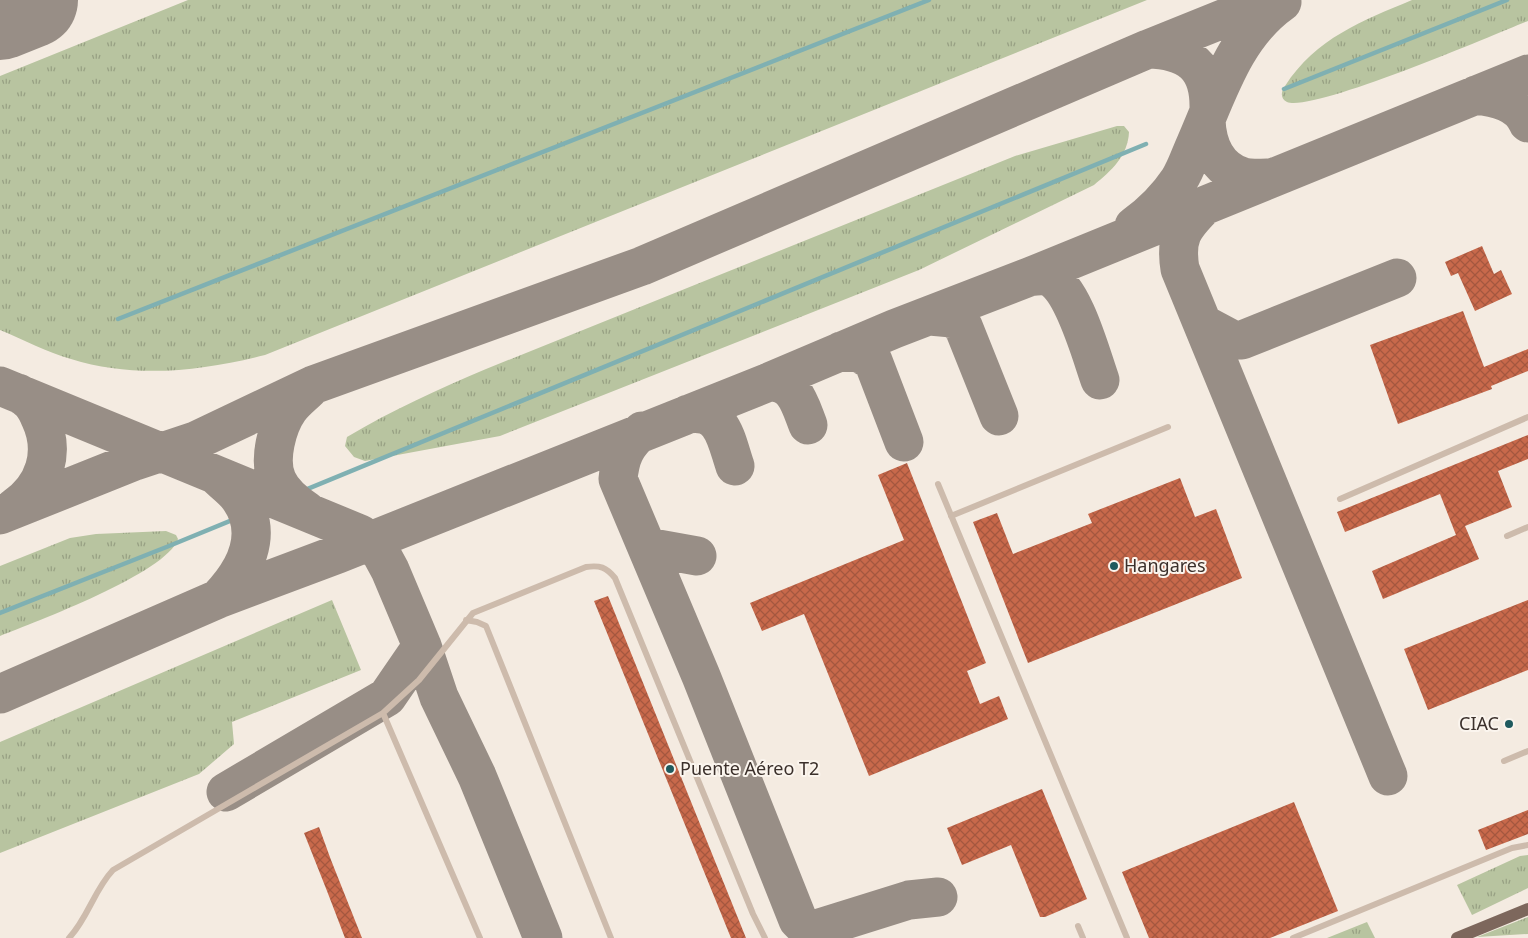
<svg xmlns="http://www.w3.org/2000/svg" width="1528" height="938" font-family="'Noto Sans',sans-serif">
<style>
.grass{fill:url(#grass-tufts)}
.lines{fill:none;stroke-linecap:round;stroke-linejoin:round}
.stream{stroke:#7fb0b2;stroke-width:4.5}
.taxiway{stroke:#988e86;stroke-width:39}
.runway{stroke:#988e86;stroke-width:96}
.building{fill:url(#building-cross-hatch)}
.service{stroke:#cdbbac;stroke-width:6}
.primary{stroke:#7d675c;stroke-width:12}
.poi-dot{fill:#1f5a5e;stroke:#fbf5ee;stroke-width:2}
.labels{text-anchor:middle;stroke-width:4;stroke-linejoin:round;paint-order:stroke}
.poi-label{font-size:18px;fill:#3b302b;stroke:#fbf5ee;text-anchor:start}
</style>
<defs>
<pattern id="grass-tufts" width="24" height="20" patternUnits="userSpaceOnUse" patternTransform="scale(1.25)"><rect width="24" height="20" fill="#b8c4a0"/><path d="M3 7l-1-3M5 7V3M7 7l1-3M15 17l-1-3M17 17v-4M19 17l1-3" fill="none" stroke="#97a083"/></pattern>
<pattern id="building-cross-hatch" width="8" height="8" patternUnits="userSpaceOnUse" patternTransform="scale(1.25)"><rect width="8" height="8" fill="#c8694b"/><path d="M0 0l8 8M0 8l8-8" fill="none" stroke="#a4573f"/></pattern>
</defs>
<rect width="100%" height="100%" fill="#f4ebe1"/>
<path class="grass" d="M188 0H1147L265 355C202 371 135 379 71 359 47 352 24 340 0 330V76Z
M1412 0H1528V21C1493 35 1312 113 1287 102 1280 99 1281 91 1285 86 1316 38 1362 21 1412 0Z
M1117 126H1124L1129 132C1128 156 1111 171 1094 185L919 270 500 436 365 461 354 457 345 446 347 437C392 410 439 389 486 369L1015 156Z
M166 531 176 535 178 539C167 573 35 622 0 636V566L70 538 96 534Z
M332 600 361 670 232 722 234 744 199 774 0 853V742Z
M1528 855V888L1472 915 1457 885 1520 856Z
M1528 917V934L1477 937Z
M1367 922 1375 938H1327Z"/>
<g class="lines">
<path class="stream" d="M1284 89 1507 0
M118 319 929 0
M0 613 169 546 1146 144"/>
<path class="taxiway" d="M1148 49C1189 50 1210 67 1209 109
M1476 95C1496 97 1520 103 1528 123
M1206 120C1207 145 1217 169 1243 177 1250 179 1260 178 1267 178
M1204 206C1182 228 1175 238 1180 269L1388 776
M1134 226C1152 213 1167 198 1179 180 1186 169 1190 156 1195 145 1218 93 1234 36 1282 2
M1029 277C1036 276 1043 275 1049 277 1074 289 1091 355 1100 380
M930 316 952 318 963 326 999 416
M1203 324 1233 340H1242L1397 278
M841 351 859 353 873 361 904 442
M769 382C795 381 800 405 808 425
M0 386 360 534 377 546 390 570 422 646 439 697 477 776 543 938
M688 414C723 409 726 440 735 466
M642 431C625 445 620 458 618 479L701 676 798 920 806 928 816 929 909 900 938 897
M14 508C45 487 56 452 40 418 35 406 30 399 18 393
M307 511C295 503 283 494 277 480 268 460 277 426 289 409 295 401 303 395 309 389
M0 515 135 461 195 441 313 385 642 266 1148 49 1270 0
M647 547 697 556
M218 599C244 572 265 535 240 499 235 491 225 484 218 477
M0 694 218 599 338 554 769 382 894 329 1029 277 1528 74
M226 792 387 697 422 646"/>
<path class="runway" d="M0 12 30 0"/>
</g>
<path class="building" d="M1482 246 1494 274 1501 270 1512 294 1475 311 1458 273 1451 276 1445 262Z
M1463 311 1484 367 1528 349V371L1491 386 1492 389 1398 424 1370 345Z
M1528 435V459L1498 471 1512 507 1465 526 1479 559 1383 599 1372 571 1456 535 1440 494 1345 532 1337 512Z
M907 463 986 663 967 671 980 704 999 696 1008 719 869 776 804 614 762 631 750 603 904 540 878 475Z
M1180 478 1195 517 1216 509 1242 578 1028 663 973 522 997 513 1013 554 1092 523 1088 514Z
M608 596 746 938H731L594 601Z
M1528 600V670L1428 710 1404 649Z
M1042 789 1087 899 1045 917H1040L1011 845 962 865 947 828Z
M1294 802 1338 911 1270 938H1149L1122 872Z
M1528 810V834L1486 850 1478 830Z
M319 827 331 860 362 938H345L327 891 304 833Z"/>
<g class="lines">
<path class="service" d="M938 484 1127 938
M1340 499 1528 417
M951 516 1168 427
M1507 536 1528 527
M466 620 477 622 486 626 611 938
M383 713 480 938
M1504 761 1528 751
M1078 926 1083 938
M69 938C88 918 94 890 113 870L383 713 419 680 473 613 586 567C600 565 606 567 615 578L753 914 765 938
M1293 938 1512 848 1528 845"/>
<path class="primary" d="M1457 938 1528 909"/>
</g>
<g class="poi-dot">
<circle cx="1114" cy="566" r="5"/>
<circle cx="1509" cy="724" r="5"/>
<circle cx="670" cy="769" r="5"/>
</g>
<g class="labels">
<g class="poi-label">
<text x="1124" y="572">Hangares</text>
<text x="1499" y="730" text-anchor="end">CIAC</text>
<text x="680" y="775">Puente Aéreo T2</text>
</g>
</g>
</svg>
